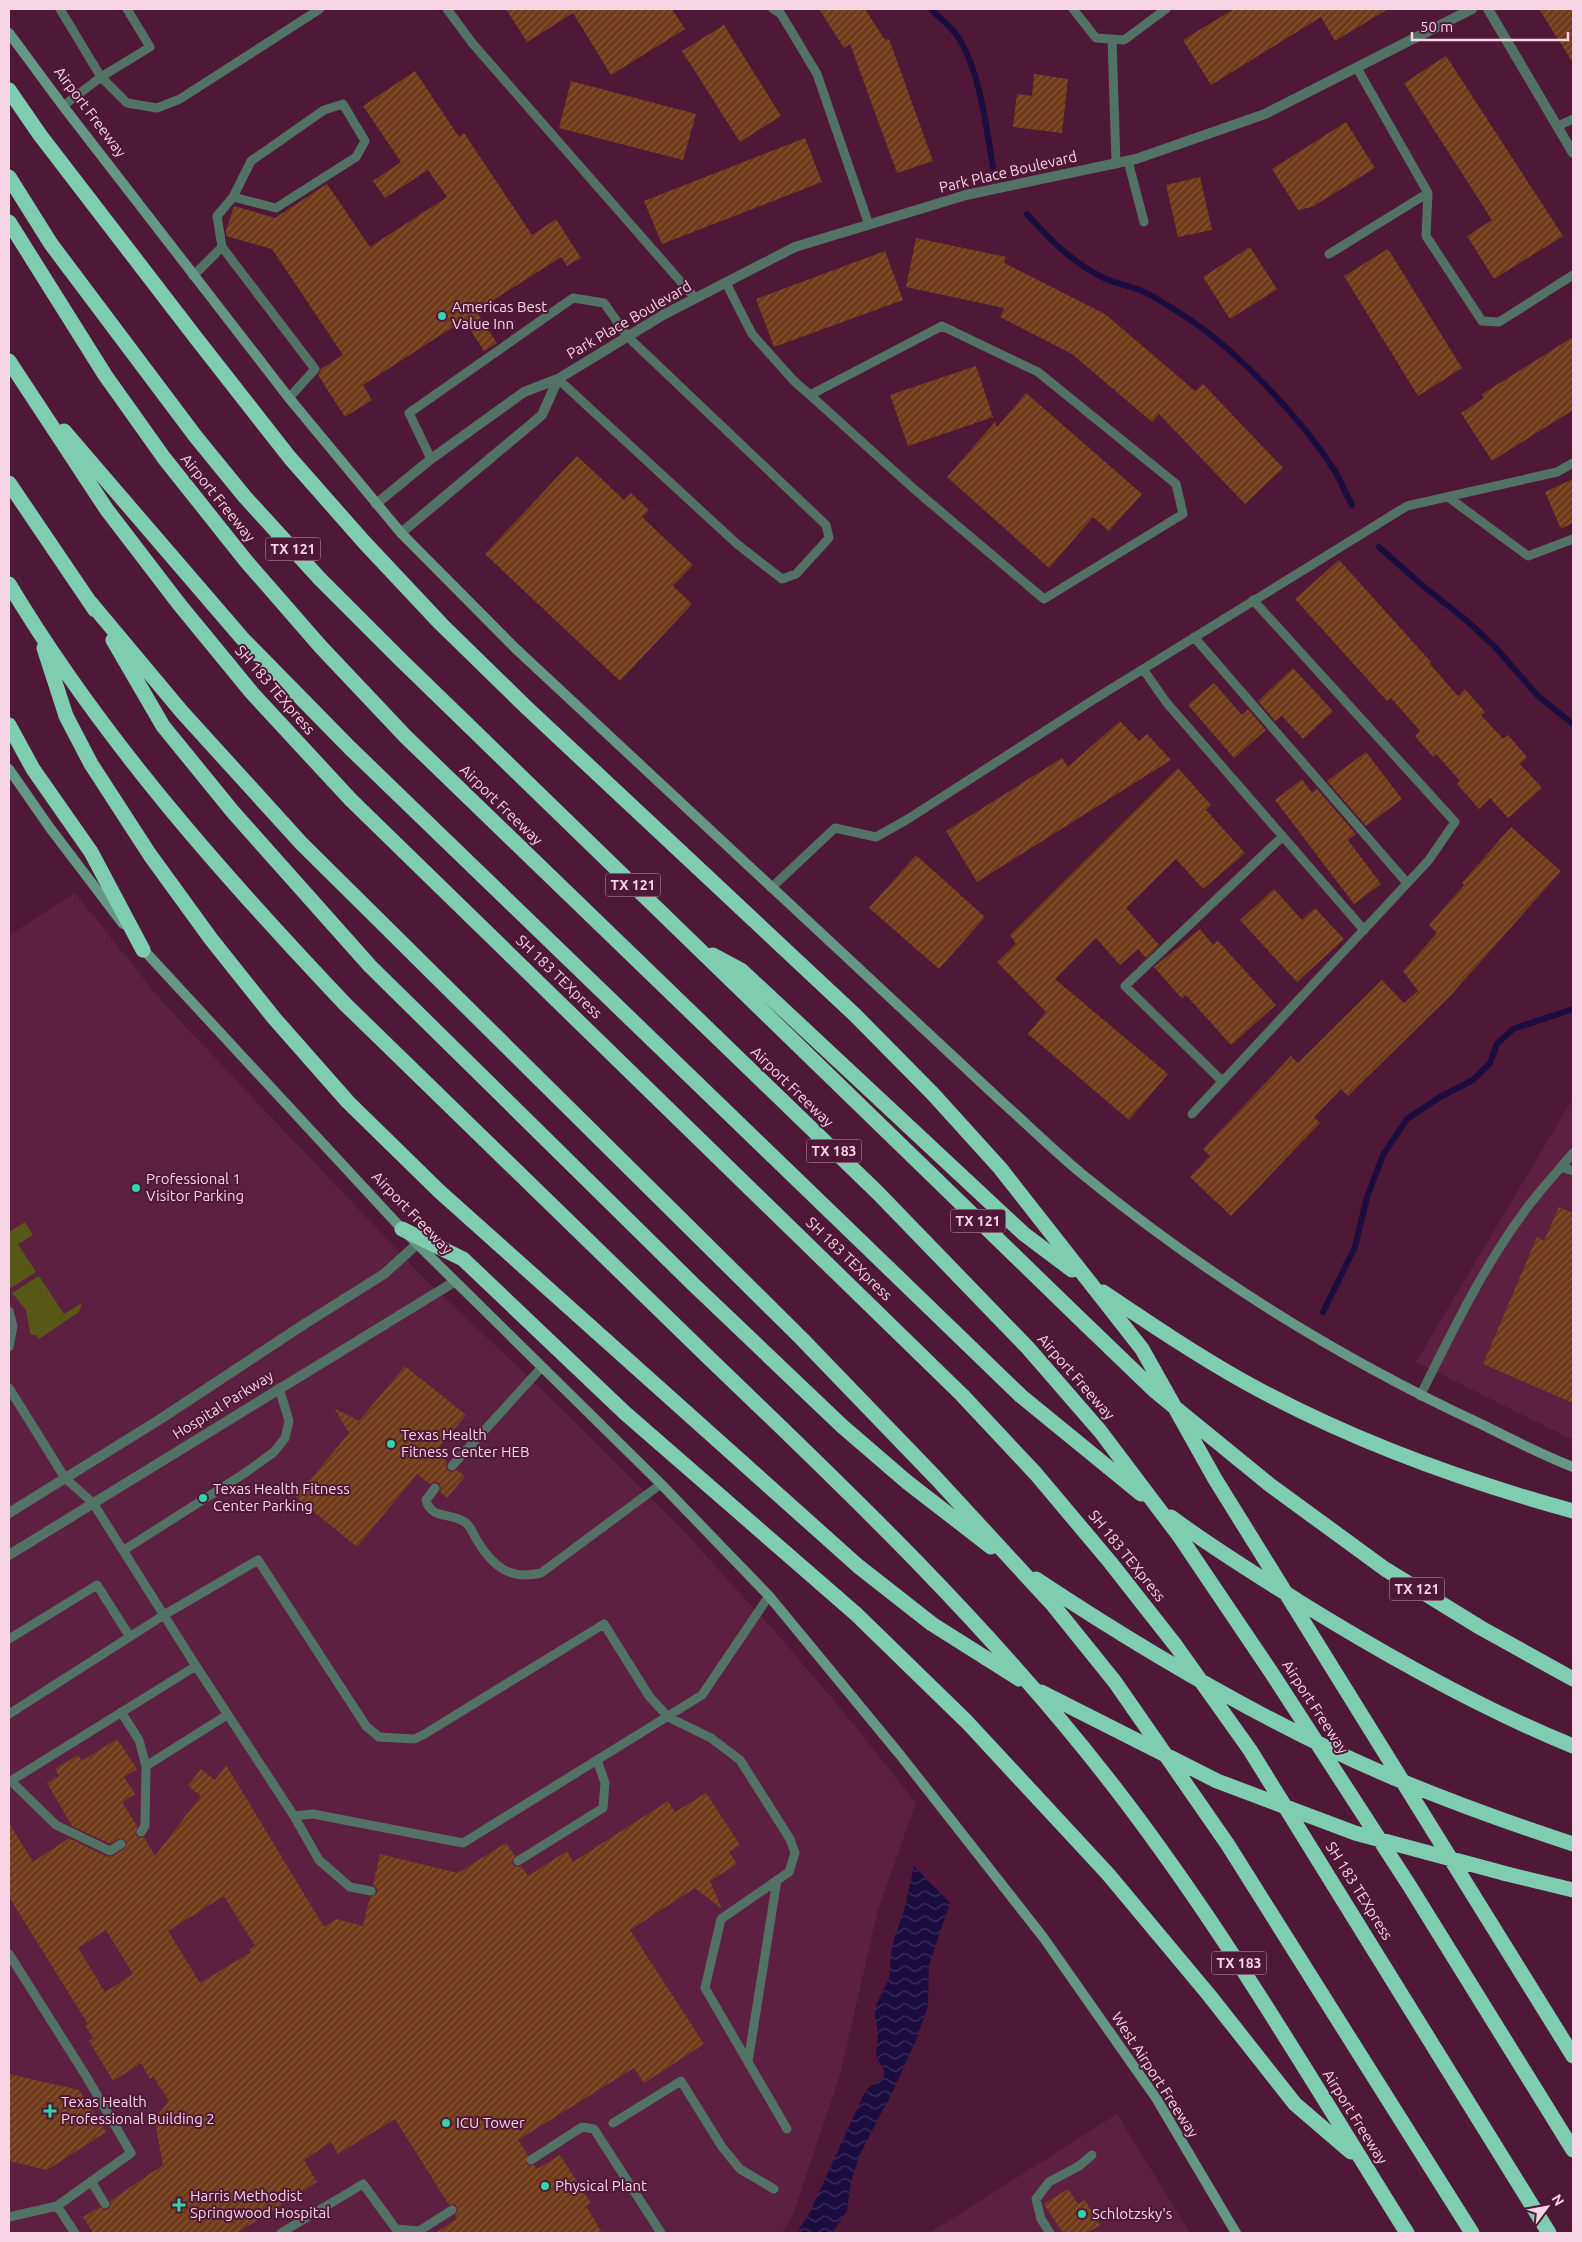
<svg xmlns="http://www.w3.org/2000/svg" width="1582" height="2242" font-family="Ubuntu,sans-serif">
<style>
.built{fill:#5d2041}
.green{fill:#575717}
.water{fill:url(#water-waves)}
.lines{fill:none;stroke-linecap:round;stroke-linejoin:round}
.stream{stroke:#1c0d41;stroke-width:6}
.building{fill:url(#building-hatch);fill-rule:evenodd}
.service{stroke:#537266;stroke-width:9}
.minor{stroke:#537266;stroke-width:10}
.tertiary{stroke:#537266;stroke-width:10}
.secondary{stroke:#659785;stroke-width:10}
.motorway{stroke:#7ecdb1;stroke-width:15}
.poi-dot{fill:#33d4a8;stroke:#4e1836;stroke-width:2}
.labels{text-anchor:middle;stroke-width:4;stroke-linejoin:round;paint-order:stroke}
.shield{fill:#4e1836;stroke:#c59cb0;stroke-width:1}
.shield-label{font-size:14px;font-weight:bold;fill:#f8d5e4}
.street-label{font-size:15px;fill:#f8d5e4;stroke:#4e1836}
.poi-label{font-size:15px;fill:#f8d5e4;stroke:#4e1836;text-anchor:start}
</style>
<defs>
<pattern id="water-waves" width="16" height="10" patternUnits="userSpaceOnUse" patternTransform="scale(1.25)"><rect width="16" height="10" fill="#1c0d41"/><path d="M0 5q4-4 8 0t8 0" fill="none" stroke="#3e2f5c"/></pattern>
<pattern id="building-hatch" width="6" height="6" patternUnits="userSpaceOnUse" patternTransform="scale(1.25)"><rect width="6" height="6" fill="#703a19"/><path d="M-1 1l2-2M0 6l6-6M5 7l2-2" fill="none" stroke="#85563a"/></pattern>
</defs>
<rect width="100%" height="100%" fill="#4e1836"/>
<path class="built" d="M75 893 164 1004 421 1275 558 1405 680 1527 786 1644 851 1721 916 1803 878 1910 840 2075 793 2215 782 2233H9V935Z
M1573 1098V1440L1416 1362Z
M1117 2114 1190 2233H929L931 2232Z"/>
<path class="green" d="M25 1222 33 1235 18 1244 36 1272 9 1289V1232Z
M39 1276 64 1314 82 1303 79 1312 39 1339 36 1335H32L30 1333 26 1310 12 1293Z"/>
<path class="water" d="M914 1866 950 1903 929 1965 928 2006 916 2040 894 2089 859 2156 851 2182 847 2211 832 2233H797L811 2210 863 2096 867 2089 884 2077V2071L876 2056 878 2034 875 2014 877 2003 889 1978 892 1946 905 1907Z"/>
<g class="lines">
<path class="stream" d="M931 9C939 18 951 26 958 37 980 71 986 126 993 167
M1027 214C1050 240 1074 264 1106 279 1117 284 1130 286 1142 291 1154 296 1167 305 1178 312 1233 345 1300 417 1335 471 1341 482 1346 494 1352 505
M1379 547 1423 586 1466 620 1495 647 1538 696 1573 724
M1323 1312 1355 1247 1367 1197 1383 1155 1407 1119 1440 1097 1473 1080 1490 1063 1497 1044 1513 1029 1573 1009"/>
</g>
<path class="building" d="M506 9H672L685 29 611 75 573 13 527 42Z
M819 9H865L885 40 889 39 933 161 897 173 850 44 844 48Z
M1234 9H1388L1335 41 1321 17 1211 85 1183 40Z
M1539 9H1573V63Z
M724 25 781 116 740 142 682 51Z
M1446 56 1563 236 1494 279 1467 236 1492 220 1404 83Z
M415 71 459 137 464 133 532 235 556 219 581 258 567 266 561 257 476 311 497 343 484 351 464 320 363 385 372 400 345 417 318 375 321 369 343 355 272 249 226 236V231L234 206 275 218 327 184 370 247 447 197 428 170 385 198 373 181 401 162 363 106Z
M1034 74 1068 79 1062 133 1013 127 1017 94 1032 96Z
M571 81 696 114 683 160 559 128Z
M1346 122 1375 168 1312 207 1298 210 1272 169Z
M805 138 822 182 662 244 644 201Z
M1200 177 1212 230 1178 237 1166 185Z
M916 238 1006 257 1004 263 1105 314 1195 391 1203 384 1283 468 1245 504 1159 414 1152 422 1072 354 1000 317 1004 308 906 287Z
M1250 247 1277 289 1230 319 1203 277Z
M1388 249 1462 368 1418 396 1344 276Z
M885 251 903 300 774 347 756 299Z
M1573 337V410L1492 461 1461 413 1484 398 1482 394Z
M976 366 993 417 908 446 890 395Z
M1026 393 1142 494 1109 531 1093 517 1049 568 947 477 995 422 997 427Z
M577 456 624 500 631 493 649 510 642 517 693 565 673 586 692 604 620 681 485 554Z
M1573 479V523L1561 529 1545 492Z
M1339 560 1431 662 1429 663 1458 696 1465 689 1485 712 1481 715 1503 739 1508 735 1527 757 1520 764 1542 788 1508 818 1490 798 1479 809 1457 784 1460 781 1436 754 1433 757 1415 736 1420 731 1391 698 1387 701 1295 599Z
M1293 668 1333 711 1303 739 1282 716 1275 721 1258 701Z
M1214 683 1242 715 1248 709 1266 730 1234 758 1188 705Z
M1120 721 1139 741 1147 734 1171 760 977 882 946 831 1062 758 1068 767Z
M1366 752 1402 799 1366 826 1327 781Z
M1178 768 1211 805 1206 810 1245 853 1203 889 1176 859 1126 908 1159 945 1146 958 1138 949 1120 965 1096 938 1055 979 1168 1074 1129 1120 1028 1034 1046 1012 997 962 1016 944 1010 935Z
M1302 779 1312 793 1317 789 1356 834 1348 840 1381 884 1354 904 1275 800Z
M1511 827 1561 871 1450 996 1348 1096 1341 1089 1314 1117 1320 1123 1231 1216 1190 1177 1210 1156 1203 1149 1291 1056 1298 1063 1382 980 1404 1003 1418 991 1403 971 1437 933 1429 925 1464 885 1462 883Z
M916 855 985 917 939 969 869 908Z
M1274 889 1302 920 1315 908 1344 939 1297 982 1240 920Z
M1200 929 1213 945 1218 941 1276 1005 1231 1045 1186 995 1182 999 1154 967Z
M1559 1207 1573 1213V1403L1483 1364 1537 1237 1544 1241Z
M405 1366 466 1415 435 1452 447 1462 446 1467 448 1471 453 1472 457 1470 465 1476 447 1498 440 1492 441 1488 439 1483 435 1482 430 1484 417 1474 357 1547 296 1497 349 1433 334 1408 359 1421Z
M117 1739 137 1769 124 1777 135 1794 122 1802 137 1826 136 1835 140 1838 144 1837 155 1856 201 1796 188 1786 201 1769 215 1780 226 1765 324 1927 336 1919 363 1926 370 1897 377 1893V1888L373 1885 380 1854 458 1873 506 1843 515 1856 512 1861 513 1865 518 1867 521 1866 528 1876 567 1851 573 1862 668 1801 675 1812 706 1793 740 1845 729 1852 737 1864 710 1881 722 1909 695 1888 630 1930 704 2044 644 2083 634 2068 518 2140 528 2155 526 2163 529 2166 534 2165 537 2169 560 2155 591 2203 586 2206 602 2233H435L457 2219 455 2215 458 2212 457 2207 454 2204 449 2205 395 2119 338 2154 331 2142 304 2160 317 2182 237 2233H93L83 2217 100 2207 105 2210 109 2209 111 2204 110 2201 163 2165 155 2122 157 2116 169 2101 153 2076 150 2079 141 2063 113 2081 89 2041 93 2038 85 2025 88 2024 9 1897V1823L33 1862 69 1838 108 1857 113 1856 124 1849 127 1843 123 1838 118 1839 110 1844 72 1826 47 1783 59 1776 55 1769 78 1755 82 1761ZM224 1896 255 1946 249 1949 251 1952 200 1983 168 1931ZM106 1930 133 1974 105 1992 78 1948Z
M9 2074 79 2090 106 2132 47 2170 9 2161Z
M1068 2189 1078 2204 1085 2200 1100 2225 1087 2233H1063L1044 2204Z"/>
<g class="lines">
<path class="service" d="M60 9 101 77 150 47 127 9
M447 9 473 44 695 298
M773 9 781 14 817 74 869 225
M1073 9 1096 38 1124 40 1166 9
M1112 39 1116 163
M1357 68 1428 193 1426 236 1482 321 1499 322 1573 275
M63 106 101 77 127 103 157 108 180 99 320 9
M1558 126 1573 119
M1128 161 1144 222
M233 197 276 208 356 157 365 141 343 104 324 110 251 161 233 197 217 216 222 247 315 369 289 398
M1329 254 1428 193
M193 276 222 247
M726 283 752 334 794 381 810 395 914 489 1044 599 1183 514 1176 484 1038 372 942 326 810 395
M431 459 409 413 573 298 604 303 628 337 826 525 829 538 796 574 782 579 737 544 558 379
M1448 497 1528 556 1573 539
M1194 637 1407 883
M1143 669 1166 702 1364 930
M771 888 835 828 876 837 908 819 1093 700 1407 506 1557 472 1573 463
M1222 1081 1125 986 1283 836
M1192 1114 1428 861 1455 822 1253 600
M1562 1167 1573 1171
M9 1311 13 1326 9 1347
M9 1388 65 1478 93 1503 196 1666 294 1816 313 1814 463 1843 702 1695 769 1596
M1420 1396C1452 1332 1482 1269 1524 1212 1539 1191 1557 1172 1573 1153
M452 1466 542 1367
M435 1488 426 1500C431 1520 452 1512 466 1523 472 1528 474 1536 478 1542 494 1568 511 1580 541 1573L661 1484
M124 1550 245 1473 274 1452 285 1438 289 1421 279 1388
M9 1639 97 1585 130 1637
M121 1712 139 1740 146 1766 145 1826 141 1832
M9 1714 164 1615 258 1560 366 1726 379 1737 414 1739 423 1735 604 1624 649 1696 668 1717 711 1738 740 1760 790 1839 795 1853 789 1872 721 1919 705 1988 787 2129
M146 1766 227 1715
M11 1781 56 1825 110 1851 121 1844
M9 1782 196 1666
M294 1816 319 1860 350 1887 371 1891
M518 1861 603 1808 605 1783 597 1760
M9 1954 86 2076 131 2153 57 2206
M748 2062 777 1880
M613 2123 681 2081 722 2147 740 2169 774 2189
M531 2160 582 2127 594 2129 661 2233
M91 2181 105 2204
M9 2217 57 2206 75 2233
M281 2233 363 2184 396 2229 419 2231 452 2210
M1050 2233 1041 2219 1036 2199 1049 2182 1079 2166 1092 2155"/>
<path class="minor" d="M376 504 431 459 524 392 558 379 663 315 795 247 966 195 1136 159 1265 114 1472 9
M401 533 542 415 558 379"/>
<path class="tertiary" d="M1488 9 1573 153
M9 1513 162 1418 306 1323 384 1274 417 1244
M9 1555 454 1282"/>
<path class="secondary" d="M9 33 63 106 289 398 401 533 514 647 1001 1101C1028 1125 1054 1151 1082 1174 1203 1273 1339 1358 1481 1424 1511 1439 1542 1455 1573 1467
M9 769 50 828 123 924
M140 946 402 1229 661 1484 769 1596 901 1756 1043 1937 1156 2098 1236 2233"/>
<path class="motorway" d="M9 90 40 135 196 338 290 458 364 542 441 624 526 707 855 1015 933 1094 1000 1168 1142 1349 1215 1479 1573 2056
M9 177 51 244 196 437 245 497 320 579 399 658 1077 1316 1156 1392 1270 1485 1385 1569 1481 1628 1573 1679
M9 222 105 375 164 458 246 561 320 646 406 737 878 1193 1028 1348 1100 1431 1180 1537 1271 1672 1409 1885 1573 2150
M9 361 107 510 179 604 252 693 351 800 962 1395 1036 1474 1110 1562 1176 1646 1250 1750 1549 2233
M64 431 242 638 350 748 1021 1396 1141 1494
M9 483 95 610
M9 584C102 739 222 874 345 1004 466 1123 588 1241 710 1359 848 1491 986 1623 1105 1775 1218 1919 1310 2078 1407 2233
M90 602 182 712 301 843 801 1338 936 1478 1053 1605 1115 1682 1228 1845 1472 2233
M113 640 163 726 233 812 370 966 694 1285 842 1426 907 1482 991 1547
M44 648 66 716 91 764 150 855 211 939 274 1018 348 1102 439 1191 858 1566 932 1624 1019 1679
M9 725 33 769 91 852 143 950
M713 955 741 970 1024 1234 1072 1270
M402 1229 463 1259 625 1413 856 1614 967 1722 1108 1874 1209 1995 1295 2104 1351 2152
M1103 1292C1149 1323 1195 1354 1243 1381 1347 1439 1460 1480 1573 1511
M1171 1517C1211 1547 1255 1574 1298 1601 1385 1655 1477 1707 1573 1746
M1036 1579C1131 1642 1228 1700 1330 1749 1408 1787 1491 1817 1573 1844
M1041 1692 1217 1781 1355 1833 1507 1874 1573 1890"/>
</g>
<g class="poi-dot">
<circle cx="442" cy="316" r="5"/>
<circle cx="136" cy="1188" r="5"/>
<circle cx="391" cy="1444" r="5"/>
<circle cx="203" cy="1498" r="5"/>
<path d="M47.5 2103.5h5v5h5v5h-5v5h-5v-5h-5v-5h5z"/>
<circle cx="446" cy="2123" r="5"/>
<circle cx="545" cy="2186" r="5"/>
<path d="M176.5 2197.5h5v5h5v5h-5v5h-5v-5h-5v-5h5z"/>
<circle cx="1082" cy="2214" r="5"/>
</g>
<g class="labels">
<g class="shield">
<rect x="265.5" y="537.5" width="55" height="23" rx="4"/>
<rect x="605.5" y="873.5" width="55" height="23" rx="4"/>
<rect x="806.5" y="1139.5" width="55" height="23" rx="4"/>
<rect x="950.5" y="1209.5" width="55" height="23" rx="4"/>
<rect x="1389.5" y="1577.5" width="55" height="23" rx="4"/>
<rect x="1211.5" y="1951.5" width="55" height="23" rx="4"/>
</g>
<g class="shield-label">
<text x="293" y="554">TX 121</text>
<text x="633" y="890">TX 121</text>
<text x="834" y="1156">TX 183</text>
<text x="978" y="1226">TX 121</text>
<text x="1417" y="1594">TX 121</text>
<text x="1239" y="1968">TX 183</text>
</g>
<g class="street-label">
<text transform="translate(90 112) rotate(53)" y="5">Airport Freeway</text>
<text transform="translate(1008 172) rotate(-13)" y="5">Park Place Boulevard</text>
<text transform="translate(629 320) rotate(-30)" y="5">Park Place Boulevard</text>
<text transform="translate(218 498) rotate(51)" y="5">Airport Freeway</text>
<text transform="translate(275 690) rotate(49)" y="5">SH 183 TEXpress</text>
<text transform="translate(501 805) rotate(44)" y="5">Airport Freeway</text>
<text transform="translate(559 977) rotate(44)" y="5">SH 183 TEXpress</text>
<text transform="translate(792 1087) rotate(44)" y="5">Airport Freeway</text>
<text transform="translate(412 1213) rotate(46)" y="5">Airport Freeway</text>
<text transform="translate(849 1259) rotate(44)" y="5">SH 183 TEXpress</text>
<text transform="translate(1076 1377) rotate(49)" y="5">Airport Freeway</text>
<text transform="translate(223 1405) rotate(-32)" y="5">Hospital Parkway</text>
<text transform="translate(1127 1556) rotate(51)" y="5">SH 183 TEXpress</text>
<text transform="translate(1315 1707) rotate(57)" y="5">Airport Freeway</text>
<text transform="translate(1359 1891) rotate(58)" y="5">SH 183 TEXpress</text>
<text transform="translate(1155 2075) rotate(57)" y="5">West Airport Freeway</text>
<text transform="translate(1355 2117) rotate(58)" y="5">Airport Freeway</text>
</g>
<g class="poi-label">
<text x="452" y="312">Americas Best<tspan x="452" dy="17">Value Inn</tspan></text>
<text x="146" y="1184">Professional 1<tspan x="146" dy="17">Visitor Parking</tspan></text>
<text x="401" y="1440">Texas Health<tspan x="401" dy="17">Fitness Center HEB</tspan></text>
<text x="213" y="1494">Texas Health Fitness<tspan x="213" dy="17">Center Parking</tspan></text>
<text x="61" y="2107">Texas Health<tspan x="61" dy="17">Professional Building 2</tspan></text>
<text x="456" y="2128">ICU Tower</text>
<text x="555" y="2191">Physical Plant</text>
<text x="190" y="2201">Harris Methodist<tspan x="190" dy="17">Springwood Hospital</tspan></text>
<text x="1092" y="2219">Schlotzsky's</text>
</g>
</g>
<rect width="1582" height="2242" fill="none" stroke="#f8d5e4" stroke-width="20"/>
<g transform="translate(1547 2207) rotate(58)" stroke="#4e1836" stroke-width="4" paint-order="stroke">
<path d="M0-4L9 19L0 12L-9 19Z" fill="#f8d5e4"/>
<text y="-8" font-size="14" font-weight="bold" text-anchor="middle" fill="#f8d5e4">N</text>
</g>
<path d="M1412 32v8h156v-8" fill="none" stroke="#f8d5e4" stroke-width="2.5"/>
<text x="1420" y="32" font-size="15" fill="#f8d5e4" stroke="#4e1836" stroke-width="4" paint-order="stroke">50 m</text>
</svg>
